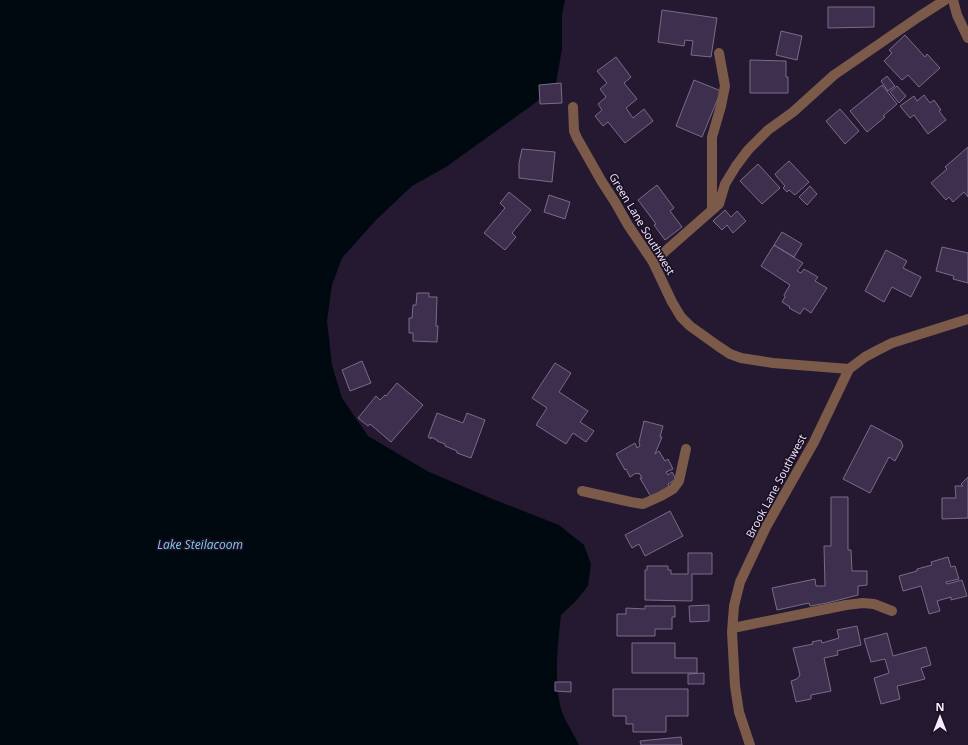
<svg xmlns="http://www.w3.org/2000/svg" width="968" height="745" font-family="'Open Sans',sans-serif">
<style>
.water{fill:#000910}
.building{fill:#3f2f4f;stroke:#796c88}
.lines{fill:none;stroke-linecap:round;stroke-linejoin:round}
.service{stroke:#7c5a49;stroke-width:10}
.minor{stroke:#7c5a49;stroke-width:10}
.tertiary{stroke:#7c5a49;stroke-width:10}
.labels{text-anchor:middle;stroke-width:3.5;stroke-linejoin:round;paint-order:stroke}
.street-label{font-size:11px;fill:#f4edfd;stroke:#1b1026}
.water-label{font-size:12px;font-style:italic;fill:#7bcde6;stroke:#1b1026}
</style>
<rect width="100%" height="100%" fill="#241930"/>
<path class="water" d="M0 0H565L562 15V49L556 83 535 103 446 167 412 186 376 220 342 258 332 285 327 321 332 365 342 398 368 436 427 471 495 500 559 525 584 545 591 564 588 586 576 601 561 615C558 643 553 685 562 712 566 723 574 734 579 745H0Z"/>
<path class="building" d="M828 7H874V27L828 28Z
M662 10 717 18 711 57 691 55 693 41 685 40 684 46 658 42Z
M781 31 802 36 797 60 776 55Z
M905 35 925 57 927 54 940 68 919 87 908 75 902 80 884 61 892 53 889 50Z
M616 57 631 77 624 83 637 99 626 108 633 118 644 109 653 121 625 143 608 122 603 126 595 116 602 110 598 104 606 97 600 89 607 83 597 71Z
M750 60 786 61V77H788V93H750Z
M887 76 895 86 888 91 881 81Z
M694 80 721 91 702 137 676 126Z
M561 83 562 103 540 104 539 85Z
M882 85 897 104 883 116 885 117 867 132 850 111Z
M897 86 906 96 899 103 890 92Z
M924 95 930 103 934 100 941 110 939 111 946 120 928 134 914 115 910 118 900 106 914 96 917 101Z
M840 109 859 131 845 144 826 121Z
M968 147V197L964 192 953 202 949 197 946 200 931 183 947 169 945 167Z
M522 149 555 152 552 182 519 178V163Z
M789 161 809 182 795 195 789 190 787 192 783 188 785 186 777 177 775 174Z
M758 164 780 188 762 204 740 181Z
M657 185 674 208 670 211 682 227 665 240 654 225 656 224 638 200Z
M810 186 817 194 807 205 799 197Z
M509 192 531 210 512 233 516 237 505 250 484 233 505 208 500 203Z
M549 195 570 202 565 219 544 212Z
M725 210 731 217 737 211 746 221 733 233 727 225 722 230 713 221Z
M782 232 802 244 794 257 774 245Z
M774 245 803 263 797 271 801 273 804 269 818 277 815 281 827 288 811 313 804 308 800 314 789 308 790 307 782 302 785 297 784 295 790 285 761 266Z
M942 247 968 253V283L953 279 954 276 936 271Z
M886 250 907 261 903 268 921 277 911 297 892 287 884 302 865 291Z
M417 293H429V297H437L436 326H438L437 342 413 341V333H409V318H412L413 305H416Z
M362 361 371 383 350 391 342 370Z
M555 363 571 373 559 392 588 411 580 422 594 431 586 442 573 433 566 444 536 425 547 408 532 398Z
M397 383 423 405 391 442 370 424 368 426 358 418 376 396 380 400 385 395 386 396Z
M437 413 463 423 467 413 485 420 471 458 457 453V451L445 446V444L437 441V440L431 437V439L428 437Z
M644 421 663 426 660 437H662L655 454 659 451 665 461 668 459 673 469 666 472 668 475 672 472 676 479 668 484 669 487 651 497 640 478H642L639 473 637 474 636 473 630 477 626 469 625 470 616 454 635 443 637 448 640 446 639 442Z
M871 425 901 441 903 446 895 461 889 457 870 493 843 479Z
M968 477V518L942 519V498H956L955 486H963L961 484Z
M831 497H848V550H851L852 571H867V585L858 586V595L827 603 810 606 809 603 777 610 772 588 815 579 816 586H825L824 546H831Z
M670 511 683 536 645 556 639 544 632 548 625 535Z
M688 553H712V574H692V601L645 600V570H647V566H668V570H671V574H688Z
M948 557 951 567 955 566 959 579 946 582 947 584 962 580 967 596 951 600V597L937 601 940 611 929 614 921 586 903 591 899 576 917 571V569L932 565 931 562Z
M709 605V621L690 622 689 606Z
M645 606H675V617H672V629H655V636H617V614H626V608L645 609Z
M857 626 861 645 837 651 838 655 824 658 831 691 811 695V699L796 702 791 681 797 679 800 675 793 648 813 644 812 642 821 640 822 643 839 638 837 630Z
M887 633 893 656 926 647 931 665 921 668 925 679 897 686 900 699 881 704 874 678 889 673 885 659 871 662 864 639Z
M632 643H675V658H697V673H632Z
M704 673V684H688V674Z
M555 682H571V692L555 691Z
M613 689H688V716H666V732H633V724H626V716H613Z
M681 737 682 745H641L640 741Z"/>
<g class="lines">
<path class="service" d="M712 209V137L721 106 725 86 719 53
M582 491 631 502 643 504 661 496 673 489 679 481 686 449
M733 628 846 605 863 603 874 604 892 611"/>
<path class="minor" d="M573 107 574 131 577 138 602 182 615 202 628 225 653 262 672 302 681 317 690 326 718 346 730 354 741 358 773 363 849 369
M653 262 719 204 725 184 736 166 748 150 768 130 793 112 834 75 920 16 945 0
M750 745 739 712 735 686 732 632 734 606 740 582 766 527 814 442 849 369 865 357 878 350 892 343 968 319"/>
<path class="tertiary" d="M953 0 957 15 968 38"/>
</g>
<g class="labels">
<g class="street-label">
<text transform="translate(642 224) rotate(59)" y="4">Green Lane Southwest</text>
<text transform="translate(776 486) rotate(-62)" y="4">Brook Lane Southwest</text>
</g>
<g class="water-label">
<text x="200" y="549">Lake Steilacoom</text>
</g>
</g>
<g transform="translate(940 717)" stroke="#1b1026" stroke-width="3" paint-order="stroke">
<path d="M0-3L7 15L0 10L-7 15Z" fill="#f4edfd"/>
<text y="-6" font-size="11" font-weight="bold" text-anchor="middle" fill="#f4edfd">N</text>
</g>
</svg>
